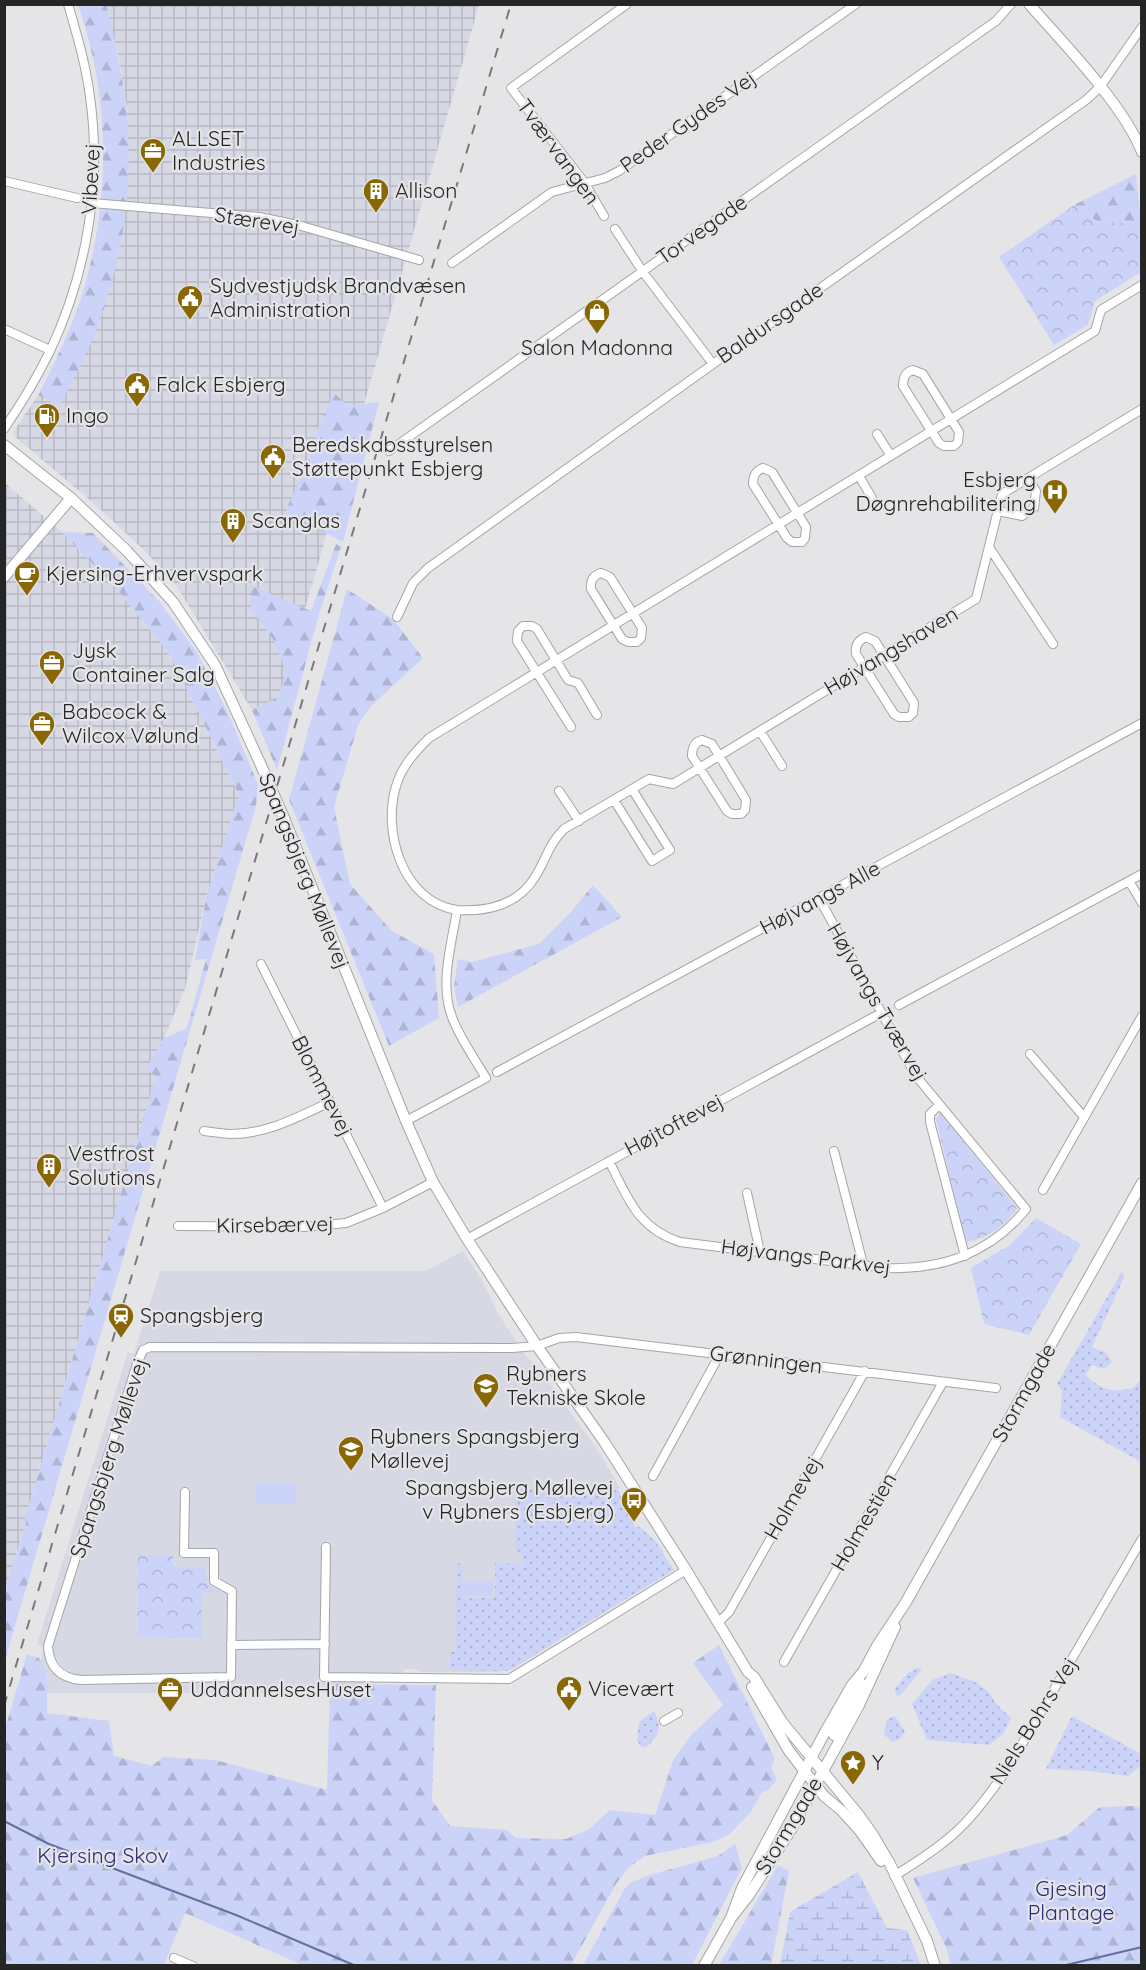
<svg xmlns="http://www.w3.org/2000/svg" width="1146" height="1970" font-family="Quicksand,sans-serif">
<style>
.built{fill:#d6d8e3}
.industrial{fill:url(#industrial-grid)}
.grass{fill:url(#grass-dots)}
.forest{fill:url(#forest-firs)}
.wetland{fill:url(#wetland-marsh)}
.park{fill:url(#park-crowns)}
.pitch{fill:#cbd3f8}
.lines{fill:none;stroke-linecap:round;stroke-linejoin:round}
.stream{stroke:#656ea0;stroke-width:2}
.minor-casing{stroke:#a4a5a8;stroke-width:10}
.tertiary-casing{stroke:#a4a5a8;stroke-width:12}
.minor{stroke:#fff;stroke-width:8}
.tertiary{stroke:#fff;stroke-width:10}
.rail{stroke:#79797a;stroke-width:2;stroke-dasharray:10 10;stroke-linecap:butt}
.tertiary-bridge-casing{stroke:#a4a5a8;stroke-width:12;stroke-linecap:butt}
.tertiary-bridge{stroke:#fff;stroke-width:10}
.labels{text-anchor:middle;stroke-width:4.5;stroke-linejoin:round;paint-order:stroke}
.street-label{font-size:21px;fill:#252526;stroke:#e5e5e8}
.poi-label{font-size:21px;fill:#252526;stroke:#e5e5e8;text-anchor:start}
.park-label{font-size:21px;fill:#292a7e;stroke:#e5e5e8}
</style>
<defs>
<pattern id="industrial-grid" width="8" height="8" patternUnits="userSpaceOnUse" patternTransform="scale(1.5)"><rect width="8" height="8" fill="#d6d8e3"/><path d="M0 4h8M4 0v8" fill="none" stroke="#b8b9c3"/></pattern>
<pattern id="grass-dots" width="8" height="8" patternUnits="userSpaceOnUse" patternTransform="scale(1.5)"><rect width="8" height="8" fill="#cbd3f8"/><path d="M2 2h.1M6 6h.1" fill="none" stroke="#aeb5d4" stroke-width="1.8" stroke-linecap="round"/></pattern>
<pattern id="forest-firs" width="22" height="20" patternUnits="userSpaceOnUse" patternTransform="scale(1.5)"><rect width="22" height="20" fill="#cbd3f8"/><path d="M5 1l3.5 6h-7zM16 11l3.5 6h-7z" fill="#aeb5d4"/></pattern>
<pattern id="wetland-marsh" width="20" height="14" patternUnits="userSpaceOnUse" patternTransform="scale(1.5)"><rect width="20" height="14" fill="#cbd3f8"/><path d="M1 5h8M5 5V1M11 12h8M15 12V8" fill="none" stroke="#aeb5d4"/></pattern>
<pattern id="park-crowns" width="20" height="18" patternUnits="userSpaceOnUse" patternTransform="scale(1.5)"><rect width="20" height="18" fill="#cbd3f8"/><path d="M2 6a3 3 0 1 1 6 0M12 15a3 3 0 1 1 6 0" fill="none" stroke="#aeb5d4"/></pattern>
</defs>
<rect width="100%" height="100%" fill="#e5e5e8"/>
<path class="built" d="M463 1251 481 1279 498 1314 527 1357 538 1367 601 1455 620 1489 610 1490 627 1512 635 1527 638 1525 655 1540 664 1552 639 1568 649 1585 513 1669 497 1672H421L416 1669H404V1681H366L362 1693H33L44 1647 37 1644 128 1352 134 1354 160 1271H426Z"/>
<path class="industrial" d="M105 5H479L280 696 252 710 176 585 144 550 91 501 12 434 38 395 59 406 102 313 116 263 125 212 128 161 127 109 119 58Z
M5 483 62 532 116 588 171 656 239 795 206 898 185 989 164 1038 146 1069 156 1076 25 1519 26 1523 5 1590Z"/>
<path class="grass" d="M1122 1271 1124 1278 1092 1347 1106 1353 1112 1362 1104 1369 1092 1365 1085 1375C1101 1390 1112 1393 1133 1388L1141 1379V1462L1060 1417 1062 1391 1057 1384Z
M515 1489 618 1490C627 1502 628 1515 636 1528L639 1527 655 1541 674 1570 507 1671 450 1670 449 1652 456 1651 457 1563 462 1564V1598H495V1563L522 1564V1552L515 1551Z
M917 1668 922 1669 900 1696 896 1695 895 1688 908 1673Z
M951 1673 977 1683 990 1693 996 1704 1011 1718 1003 1734 989 1745 927 1740 912 1704 932 1680Z
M654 1711C662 1727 660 1733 648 1746L642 1747 637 1741 639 1722Z
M895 1716 905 1731 901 1739 892 1742 884 1734 887 1719Z
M1072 1716 1141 1754V1766L1128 1776 1090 1771 1046 1769Z"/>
<path class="forest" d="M78 5H105L107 8C115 41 122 73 126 107 136 191 119 285 83 361 76 376 67 391 59 406L38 395C53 366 67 338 78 307 111 211 112 100 78 5Z
M1136 174 1141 224 1096 221 1074 205Z
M334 393 349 406 379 402 343 542 285 512 314 448 317 430Z
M62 532 93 533 160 602 196 651 227 711 258 784 256 806 5 1660V1590L26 1523 25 1519 156 1076 146 1069 164 1038 187 1028 206 959 195 960 206 898 239 795 171 656 116 588Z
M336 544 341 547 319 614 277 770 252 710 279 696 286 672 273 639 251 609V586L311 611Z
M347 589 393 619 423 658 370 707 358 725 334 807 350 884 392 931 434 954 439 1018 389 1046 289 800Z
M593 885 622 917 458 1007 454 987 458 959 472 962 539 944 571 912Z
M719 1645 775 1759 771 1767 777 1780 768 1790 762 1792 751 1812 730 1834 713 1842 645 1856 628 1868 616 1884 571 1965H302L185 1913 164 1965H5V1729L27 1654 39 1658 47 1671V1713L109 1721 114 1756 152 1766 163 1757 215 1760 327 1790 330 1684 436 1685 432 1800 450 1826 507 1830 516 1838 566 1839 588 1830 610 1810 655 1815 673 1761 690 1736 723 1705 693 1663Z
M1135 1806 1142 1809 1141 1965H951L945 1945 913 1878 1067 1835 1100 1807Z
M735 1844 742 1868 692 1965H583L625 1888 631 1883 646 1876 718 1856Z
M778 1865 789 1871 771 1965H719Z"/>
<path class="wetland" d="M858 1872 887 1928 907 1930 921 1965H780L790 1912Z"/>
<path class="park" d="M1074 205 1096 221 1141 224V272L1095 301 1088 325 1054 345 999 257Z
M940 1113 1017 1208C1008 1225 985 1240 965 1242L936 1119Z
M1036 1218 1081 1244 1029 1335 984 1324 971 1268 1010 1245Z
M138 1555 173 1556V1567H206V1583L219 1592H202L201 1638 137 1637Z"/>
<path class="pitch" d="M256 1484H296V1504H256Z
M462 1581H493V1596H462Z"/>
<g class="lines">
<path class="stream" d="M4 1821 49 1844 236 1915 356 1966
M1062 1966 1142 1947"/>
<g class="minor-casing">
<path id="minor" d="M4 181 77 198
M92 203 259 217 298 225 419 260
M604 216 584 182 511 88 627 4
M615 229 643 272 713 364
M452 263 552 192 605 178 619 171 856 4
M4 329 50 350
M913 370 923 374 959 432 958 442 954 446H944L939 443 903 386C903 378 905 372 913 370Z
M4 429C21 404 37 378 50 351 87 273 102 182 90 97 86 65 77 35 68 4
M877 434 891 456
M389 451 996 21 1011 4
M763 468 772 472 806 527 805 538 802 542H792L787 538 753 484C753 476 755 471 763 468Z
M859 476 872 498
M998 511 1022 516 1034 508 1036 491 1028 478
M989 547 1053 644
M601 573 610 577 642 628 641 638 637 642H628L622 639 591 589C590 581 593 575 601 573Z
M397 617 413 583 428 568 713 364 1086 100 1100 87 1142 27
M866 637 875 641 914 703 913 713 909 717H899L894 714 856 654C855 646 858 640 866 637Z
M571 727 517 641 518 631 523 626H532L537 629 568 680 578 683 597 715
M760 731 782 766
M702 740 712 744 746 800 745 810 741 814H732L727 811 692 756C692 748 694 742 702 740Z
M559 791 579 821
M614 800 652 861 670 850 632 789
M1129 881 1142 903
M457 910C402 902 381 830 397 783 403 765 415 752 429 738L1095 331 1101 310 1142 285
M261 964 383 1208
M899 1005 1142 874
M1030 1054 1084 1117
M497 1072 1142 723
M939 1105 930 1114V1122L965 1256
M406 1121 486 1078C475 1059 459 1037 452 1017 439 984 452 943 457 910 487 912 518 905 535 877 546 860 548 845 564 829L649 779 673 784 976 599 1002 494 1142 409
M204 1131C213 1132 223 1134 232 1134 267 1134 300 1116 330 1102
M834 1151 863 1264
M609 1161C628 1198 637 1228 680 1242L886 1268C941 1270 991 1253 1026 1209L916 1076 819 898
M1043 1190 1142 1016
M747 1193 760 1252
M178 1226 304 1227 346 1223 383 1208 433 1182
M467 1239 881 1013
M653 1476 720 1354
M185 1492 184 1553H214V1581L232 1591 231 1677 81 1680C60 1678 49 1667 48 1646L137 1364 143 1350 150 1347 512 1348 537 1346 559 1338 576 1337 996 1388
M326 1547 324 1677 509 1679 686 1570
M718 1623 729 1612 865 1371
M231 1645 325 1644
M784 1662 943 1382
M664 1721 678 1713
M894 1876C917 1862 939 1848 958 1830 977 1812 993 1789 1008 1768L1142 1539
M174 1958 193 1966"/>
</g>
<g class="tertiary-casing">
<path id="tertiary" d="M1029 4C1064 44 1123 104 1142 152
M4 445 71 498 127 551 173 602 215 665 260 763
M4 577 71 498
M284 818 406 1121 433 1182 467 1239 537 1346 605 1443 686 1570 748 1672 754 1677 782 1722 858 1814 873 1835 890 1864 927 1941 935 1966
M752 1687 789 1751 824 1796 842 1811 860 1831 881 1861
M834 1735 859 1689 860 1682
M731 1918 742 1888 824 1734 852 1685 863 1672 877 1646 906 1602 1142 1183
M704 1966 731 1918 749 1895 792 1828 859 1705 895 1627"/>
</g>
<use href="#minor" class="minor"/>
<use href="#tertiary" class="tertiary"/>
<path class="rail" d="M4 1706 313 665 511 4"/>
<g class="tertiary-bridge-casing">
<path id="tertiary-bridge" d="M260 763 284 818"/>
</g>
<use href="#tertiary-bridge" class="tertiary-bridge"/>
</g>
<defs>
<g id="office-pin" transform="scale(1.35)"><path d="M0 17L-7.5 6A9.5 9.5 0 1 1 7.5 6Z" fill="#8a6705" stroke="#e5e5e8"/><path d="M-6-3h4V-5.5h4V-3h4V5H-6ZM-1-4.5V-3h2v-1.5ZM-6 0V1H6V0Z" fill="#fff"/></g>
<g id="building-pin" transform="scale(1.35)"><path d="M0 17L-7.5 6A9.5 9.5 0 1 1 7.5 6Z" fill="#8a6705" stroke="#e5e5e8"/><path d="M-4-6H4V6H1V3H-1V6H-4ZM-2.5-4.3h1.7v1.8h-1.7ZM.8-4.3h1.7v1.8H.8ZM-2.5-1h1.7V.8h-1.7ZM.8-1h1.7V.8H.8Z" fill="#fff"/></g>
<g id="civic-pin" transform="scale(1.35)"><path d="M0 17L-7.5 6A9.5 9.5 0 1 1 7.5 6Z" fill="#8a6705" stroke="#e5e5e8"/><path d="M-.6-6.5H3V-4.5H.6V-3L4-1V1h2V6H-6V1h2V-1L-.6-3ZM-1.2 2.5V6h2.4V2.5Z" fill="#fff"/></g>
<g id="shop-pin" transform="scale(1.35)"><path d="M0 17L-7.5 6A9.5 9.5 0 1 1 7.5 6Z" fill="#8a6705" stroke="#e5e5e8"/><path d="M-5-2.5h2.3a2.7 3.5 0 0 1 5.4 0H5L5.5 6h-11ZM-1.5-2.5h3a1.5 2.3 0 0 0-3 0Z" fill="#fff"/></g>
<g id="fuel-pin" transform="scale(1.35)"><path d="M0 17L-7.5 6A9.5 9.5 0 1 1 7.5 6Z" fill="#8a6705" stroke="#e5e5e8"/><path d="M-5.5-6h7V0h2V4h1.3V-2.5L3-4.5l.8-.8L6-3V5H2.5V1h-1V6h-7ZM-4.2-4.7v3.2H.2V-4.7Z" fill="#fff"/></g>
<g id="hospital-pin" transform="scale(1.35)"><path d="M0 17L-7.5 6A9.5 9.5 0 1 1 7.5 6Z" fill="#8a6705" stroke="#e5e5e8"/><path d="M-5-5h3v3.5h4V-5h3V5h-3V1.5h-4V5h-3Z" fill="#fff"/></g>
<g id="cafe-pin" transform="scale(1.35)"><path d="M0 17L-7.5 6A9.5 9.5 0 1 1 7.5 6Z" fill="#8a6705" stroke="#e5e5e8"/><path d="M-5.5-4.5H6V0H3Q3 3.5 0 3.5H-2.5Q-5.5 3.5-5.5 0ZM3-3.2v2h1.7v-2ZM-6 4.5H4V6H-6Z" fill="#fff"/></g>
<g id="station-pin" transform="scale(1.35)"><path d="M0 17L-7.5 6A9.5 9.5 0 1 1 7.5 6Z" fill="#8a6705" stroke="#e5e5e8"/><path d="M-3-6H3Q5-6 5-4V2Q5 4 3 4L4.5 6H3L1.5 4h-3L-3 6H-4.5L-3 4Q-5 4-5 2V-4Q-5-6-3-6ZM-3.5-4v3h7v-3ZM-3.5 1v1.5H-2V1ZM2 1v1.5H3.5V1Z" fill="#fff"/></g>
<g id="school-pin" transform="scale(1.35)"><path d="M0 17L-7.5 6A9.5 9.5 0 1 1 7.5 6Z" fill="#8a6705" stroke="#e5e5e8"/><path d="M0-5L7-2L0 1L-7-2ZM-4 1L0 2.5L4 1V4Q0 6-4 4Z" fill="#fff"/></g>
<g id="bus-pin" transform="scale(1.35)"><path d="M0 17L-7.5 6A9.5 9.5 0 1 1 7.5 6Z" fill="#8a6705" stroke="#e5e5e8"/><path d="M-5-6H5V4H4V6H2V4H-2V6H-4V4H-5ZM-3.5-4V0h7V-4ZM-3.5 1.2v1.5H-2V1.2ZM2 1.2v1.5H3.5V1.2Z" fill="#fff"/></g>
<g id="sight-pin" transform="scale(1.35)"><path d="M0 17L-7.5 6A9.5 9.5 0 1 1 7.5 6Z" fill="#8a6705" stroke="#e5e5e8"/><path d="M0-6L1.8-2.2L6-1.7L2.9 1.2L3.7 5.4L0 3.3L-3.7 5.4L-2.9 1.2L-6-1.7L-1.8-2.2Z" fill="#fff"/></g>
</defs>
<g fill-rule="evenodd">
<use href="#office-pin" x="153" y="151"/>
<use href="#building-pin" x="376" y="191"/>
<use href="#civic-pin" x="190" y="298"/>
<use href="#shop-pin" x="597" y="312"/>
<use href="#civic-pin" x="137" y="385"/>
<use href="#fuel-pin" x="47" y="416"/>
<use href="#civic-pin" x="273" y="457"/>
<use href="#hospital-pin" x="1055" y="492"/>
<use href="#building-pin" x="233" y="521"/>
<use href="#cafe-pin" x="27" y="574"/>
<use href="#office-pin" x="52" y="663"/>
<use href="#office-pin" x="42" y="724"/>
<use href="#building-pin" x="49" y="1166"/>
<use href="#station-pin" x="121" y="1316"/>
<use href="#school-pin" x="486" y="1386"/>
<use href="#school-pin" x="351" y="1449"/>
<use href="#bus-pin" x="634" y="1500"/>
<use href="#civic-pin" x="569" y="1689"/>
<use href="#office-pin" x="170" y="1690"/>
<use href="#sight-pin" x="853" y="1763"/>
</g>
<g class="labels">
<g class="street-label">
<text transform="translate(688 122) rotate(-35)" y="7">Peder Gydes Vej</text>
<text transform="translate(558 152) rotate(54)" y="7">Tværvangen</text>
<text transform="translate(91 179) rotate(-87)" y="7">Vibevej</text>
<text transform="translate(257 221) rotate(9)" y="7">Stærevej</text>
<text transform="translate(702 230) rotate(-35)" y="7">Torvegade</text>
<text transform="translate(770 323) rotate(-35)" y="7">Baldursgade</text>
<text transform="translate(891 651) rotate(-31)" y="7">Højvangshaven</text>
<text transform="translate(304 871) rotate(68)" y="7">Spangsbjerg Møllevej</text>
<text transform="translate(820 898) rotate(-28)" y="7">Højvangs Alle</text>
<text transform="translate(877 1002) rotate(60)" y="7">Højvangs Tværvej</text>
<text transform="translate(322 1086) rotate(63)" y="7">Blommevej</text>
<text transform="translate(674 1125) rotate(-28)" y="7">Højtoftevej</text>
<text transform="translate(275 1225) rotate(-1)" y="7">Kirsebærvej</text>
<text transform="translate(806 1257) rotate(7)" y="7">Højvangs Parkvej</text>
<text transform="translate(766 1360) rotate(7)" y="7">Grønningen</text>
<text transform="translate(1024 1393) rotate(-61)" y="7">Stormgade</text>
<text transform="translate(109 1458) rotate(-72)" y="7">Spangsbjerg Møllevej</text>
<text transform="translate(793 1498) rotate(-60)" y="7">Holmevej</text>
<text transform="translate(864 1522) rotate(-60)" y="7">Holmestien</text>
<text transform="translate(1034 1721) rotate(-58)" y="7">Niels Bohrs Vej</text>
<text transform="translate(789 1826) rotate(-59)" y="7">Stormgade</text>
</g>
<g class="poi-label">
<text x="172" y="146">ALLSET<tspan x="172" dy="24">Industries</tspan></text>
<text x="395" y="198">Allison</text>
<text x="210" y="293">Sydvestjydsk Brandvæsen<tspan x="210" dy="24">Administration</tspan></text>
<text x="597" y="355" text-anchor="middle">Salon Madonna</text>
<text x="156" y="392">Falck Esbjerg</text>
<text x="66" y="423">Ingo</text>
<text x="292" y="452">Beredskabsstyrelsen<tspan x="292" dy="24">Støttepunkt Esbjerg</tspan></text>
<text x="1036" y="487" text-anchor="end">Esbjerg<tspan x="1036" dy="24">Døgnrehabilitering</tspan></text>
<text x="252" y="528">Scanglas</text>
<text x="46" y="581">Kjersing-Erhvervspark</text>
<text x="72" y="658">Jysk<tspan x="72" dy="24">Container Salg</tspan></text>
<text x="62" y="719">Babcock &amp;<tspan x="62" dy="24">Wilcox Vølund</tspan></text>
<text x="68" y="1161">Vestfrost<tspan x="68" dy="24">Solutions</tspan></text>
<text x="140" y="1323">Spangsbjerg</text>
<text x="506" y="1381">Rybners<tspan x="506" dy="24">Tekniske Skole</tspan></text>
<text x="370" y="1444">Rybners Spangsbjerg<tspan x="370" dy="24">Møllevej</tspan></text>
<text x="614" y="1495" text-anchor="end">Spangsbjerg Møllevej<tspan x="614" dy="24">v Rybners (Esbjerg)</tspan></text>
<text x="588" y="1696">Vicevært</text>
<text x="190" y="1697">UddannelsesHuset</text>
<text x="872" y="1770">Y</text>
</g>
<g class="park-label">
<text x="103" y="1863">Kjersing Skov</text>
<text x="1071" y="1896">Gjesing<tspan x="1071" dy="24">Plantage</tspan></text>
</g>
</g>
<rect width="1146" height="1970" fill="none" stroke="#252526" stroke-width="12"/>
</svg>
